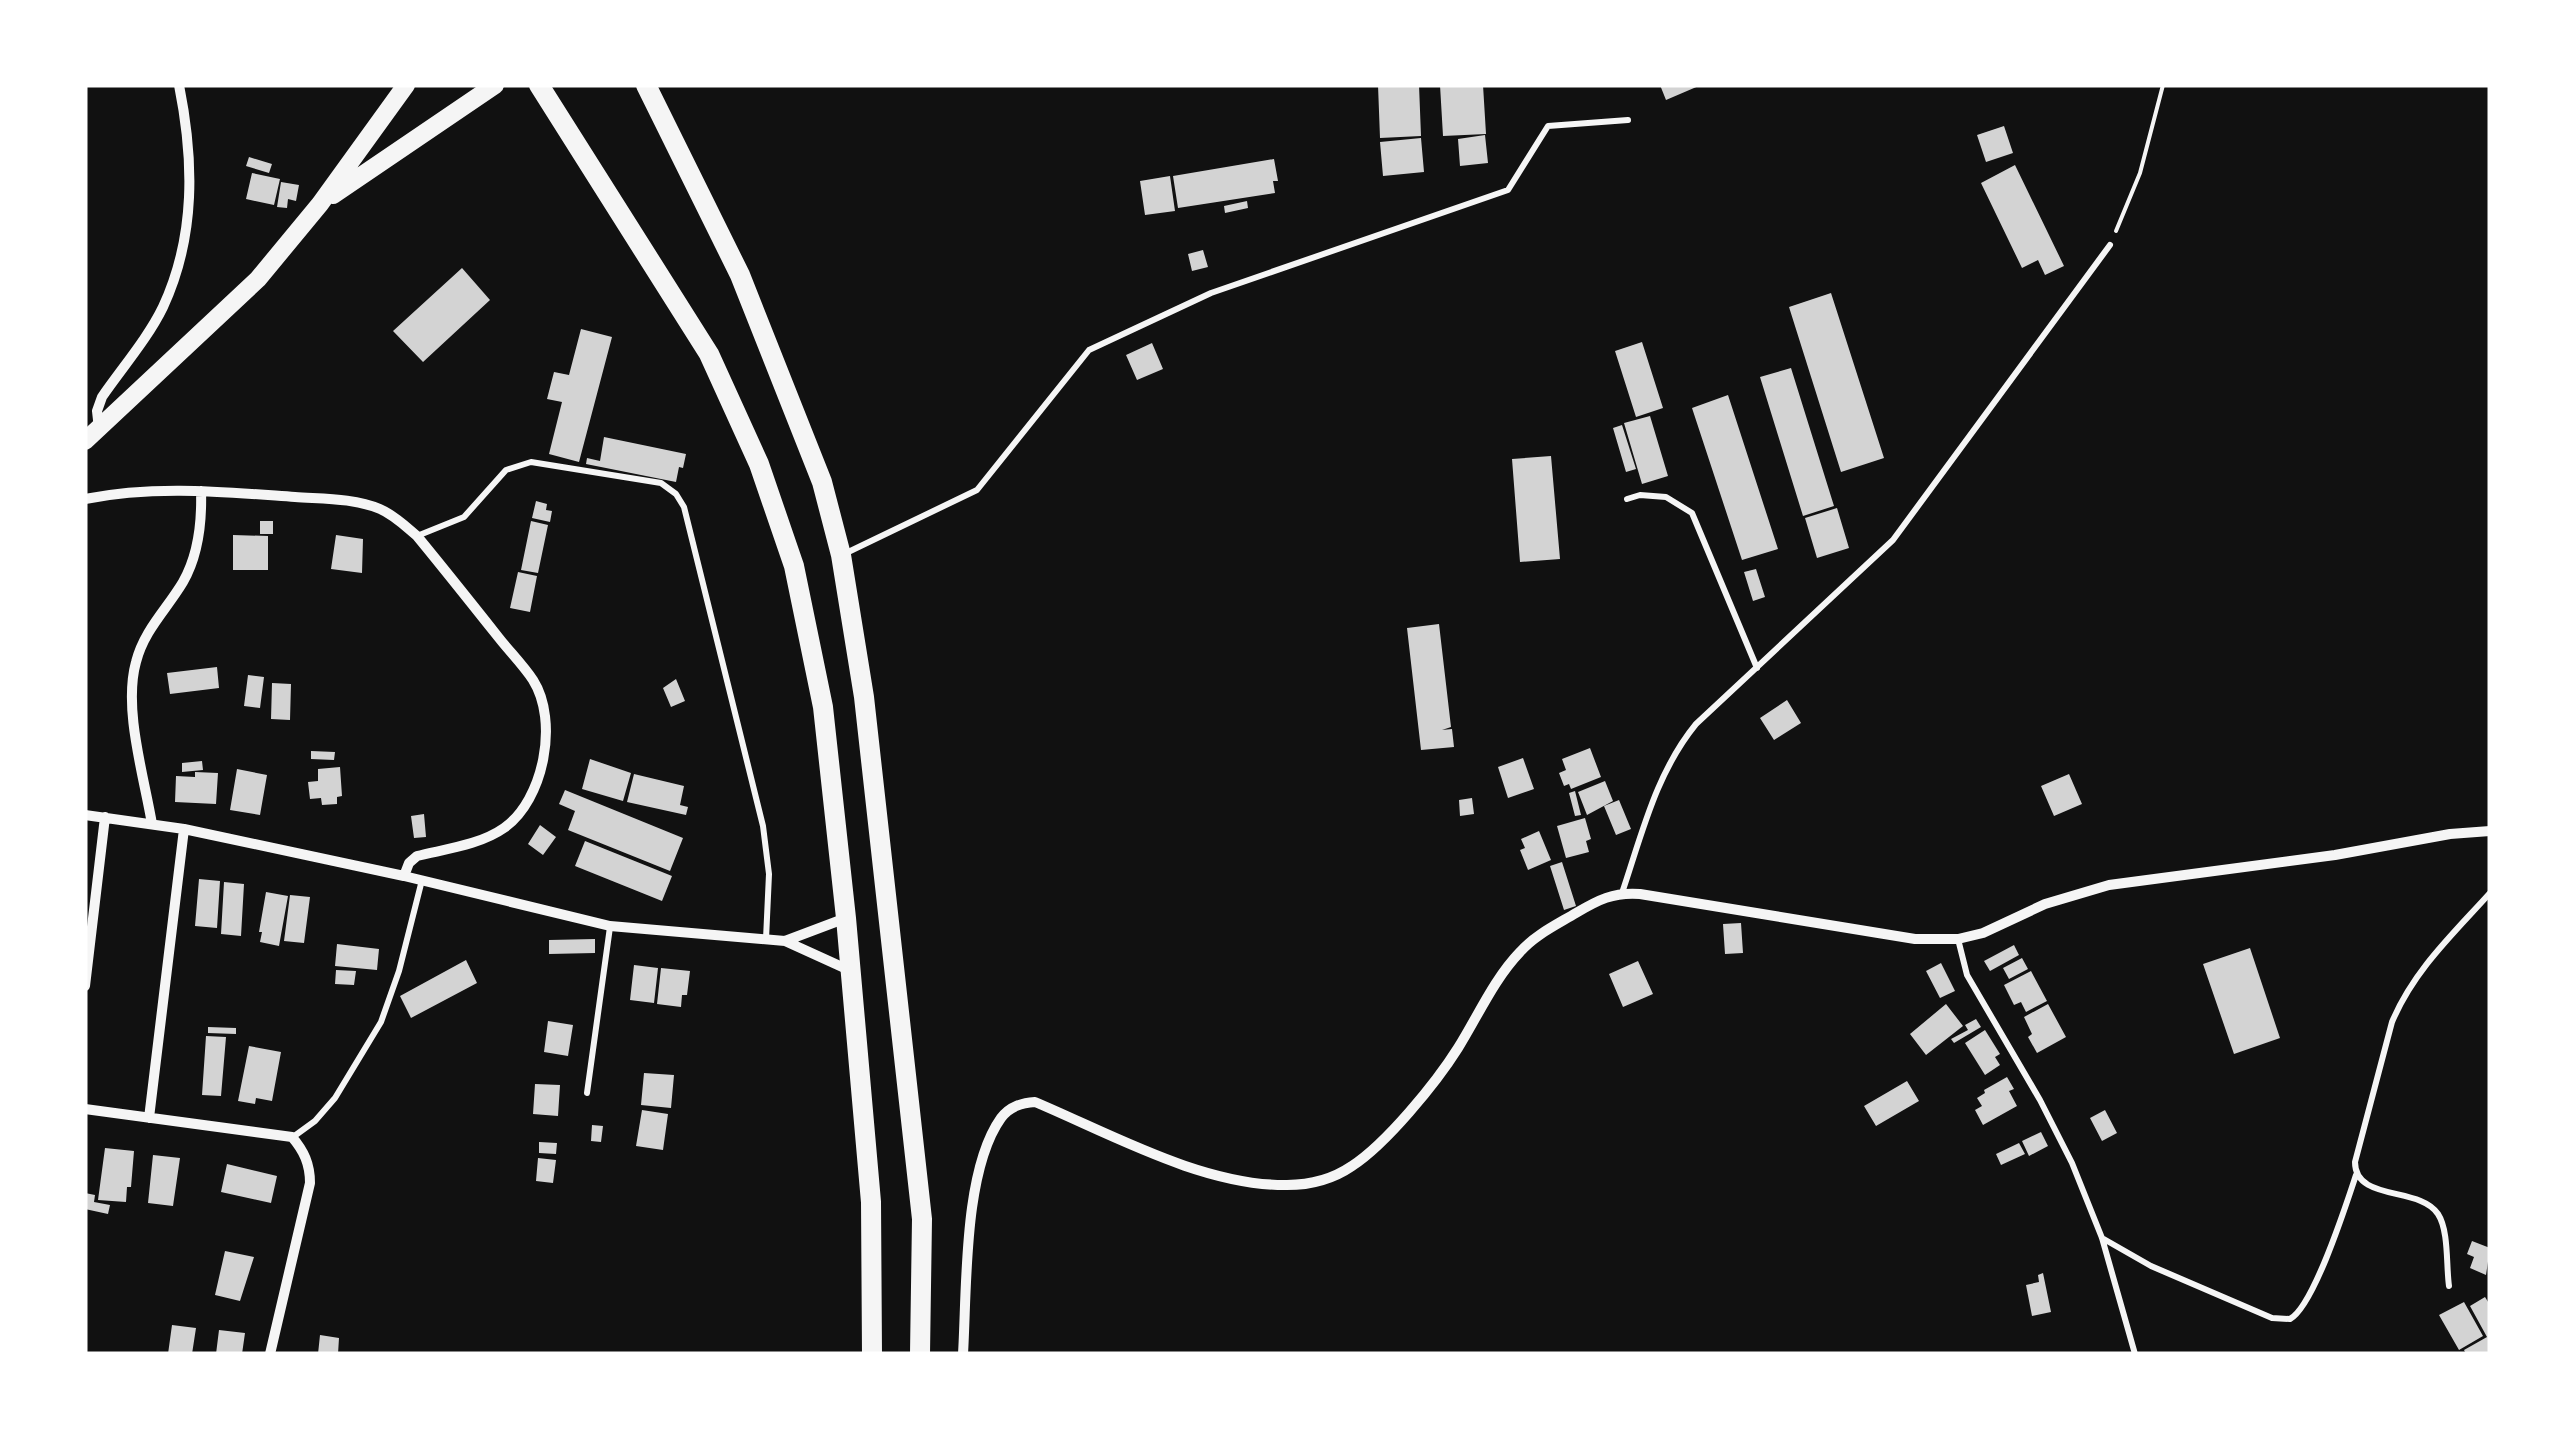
<svg xmlns="http://www.w3.org/2000/svg" width="2575" height="1439" font-family="Cabin,sans-serif">
<style>
.building{fill:#d3d3d3}
.lines{fill:none;stroke-linecap:round;stroke-linejoin:round}
.path{stroke:#f5f5f5;stroke-width:4}
.service{stroke:#f5f5f5;stroke-width:6}
.minor{stroke:#f5f5f5;stroke-width:10}
.secondary{stroke:#f5f5f5;stroke-width:18}
.trunk{stroke:#f5f5f5;stroke-width:20}
</style>
<rect width="100%" height="100%" fill="#111"/>
<path class="building" d="M1378 85H1419L1421 136 1380 138Z
M1440 85H1483L1486 134 1443 136Z
M1660 85H1701L1666 100Z
M2004 126 2013 153 1986 162 1977 135Z
M1485 135 1488 163 1460 166 1458 139Z
M1421 138 1424 172 1383 176 1380 142Z
M249 157 272 164 269 173 246 166Z
M1274 159 1278 181H1273L1275 193 1178 208 1173 176Z
M2015 165 2064 266 2045 275 2038 260 2022 268 1981 183Z
M252 173 280 179 274 205 246 199Z
M1170 176 1175 211 1145 215 1140 181Z
M281 182 299 185 296 201 288 199 287 208 277 207Z
M1247 201 1248 208 1225 213 1224 206Z
M1203 250 1208 267 1192 271 1188 254Z
M462 268 490 300 423 362 393 331Z
M1831 293 1884 458 1841 472 1789 307Z
M581 329 612 337 579 462 549 454 562 402 547 399 554 372 569 375Z
M1642 342 1663 408 1636 417 1615 351Z
M1152 343 1163 369 1137 380 1126 355Z
M1791 368 1834 506 1803 516 1760 377Z
M1728 395 1778 549 1742 560 1692 408Z
M1650 416 1668 476 1642 484 1624 423Z
M1622 425 1636 469 1626 472 1613 428Z
M604 437 686 454 683 468 679 467 676 482 586 464 587 458 600 461Z
M1551 456 1560 559 1520 562 1512 459Z
M536 501 547 504 546 510 552 511 550 522 532 518Z
M1837 508 1849 548 1817 558 1805 518Z
M260 521H273V534H260Z
M531 521 548 525 538 573 521 570Z
M233 535 268 536V570H233Z
M336 535 363 539 362 573 331 569Z
M1756 569 1765 597 1753 601 1744 572Z
M518 572 537 576 530 612 510 608Z
M1439 624 1451 727 1442 730 1452 729 1454 747 1421 750 1407 628Z
M217 667 219 688 170 694 167 673Z
M248 675 264 677 260 708 244 706Z
M676 679 685 701 671 707 663 688Z
M272 683 291 684 290 720 271 719Z
M1787 700 1801 723 1774 740 1760 718Z
M1590 748 1601 777 1571 789 1569 784 1564 786 1559 773 1566 770 1562 759Z
M311 751 335 752 334 760 311 759Z
M1523 758 1534 789 1508 798 1498 767Z
M590 759 631 773 623 801 582 789Z
M202 761 203 770 182 772V763Z
M340 767 342 796 337 797V804L322 805 321 798 310 799 308 782 318 781V769Z
M237 769 267 775 260 815 230 810Z
M195 772 218 773 216 804 175 802 176 776 195 777Z
M634 774 684 786 680 805 688 807 686 815 627 802Z
M2069 774 2082 804 2054 816 2041 786Z
M1605 781 1613 801 1587 815 1578 792Z
M565 790 683 838 670 871 568 830 575 811 559 804Z
M1575 791 1581 815 1575 816 1569 793Z
M1472 798 1474 814 1460 816 1459 800Z
M1619 800 1631 829 1616 835 1604 806Z
M424 814 426 837 414 838 411 816Z
M1585 818 1591 839 1586 841 1589 852 1566 858 1557 826Z
M540 825 556 837 543 855 528 844Z
M1539 831 1551 860 1528 870 1520 850 1525 848 1521 839Z
M585 841 672 876 662 901 575 866Z
M1562 862 1576 906 1564 910 1550 866Z
M199 879 220 881 217 928 195 926Z
M224 882 244 884 241 936 221 934Z
M266 892 288 896 279 946 260 942 262 932H259Z
M290 895 310 897 304 943 284 941Z
M1741 923 1743 953 1725 954 1723 924Z
M595 939V953L549 954V940Z
M337 944 379 949 377 970 335 966Z
M2014 945 2019 955 1990 971 1984 961Z
M2250 948 2280 1038 2234 1054 2203 964Z
M2022 958 2028 969 2009 979 2003 968Z
M466 960 477 983 411 1018 400 996Z
M1638 961 1653 994 1623 1007 1609 974Z
M1941 963 1955 991 1940 998 1926 971Z
M634 965 658 968 654 1003 630 1000Z
M661 968 690 971 687 995H682L681 1007 657 1004Z
M336 970 356 971 354 985 335 984Z
M2031 971 2047 1001 2026 1012 2021 1002 2014 1005 2004 985Z
M1946 1004 1963 1026 1926 1055 1910 1034Z
M2048 1004 2066 1037 2037 1053 2028 1037 2032 1034 2024 1017Z
M1976 1019 1981 1027 1954 1043 1951 1039 1968 1030 1965 1025Z
M548 1021 573 1025 568 1056 544 1052Z
M208 1027 236 1028V1034L208 1033Z
M1985 1030 2000 1054 1995 1057 2000 1065 1985 1075 1965 1043Z
M206 1036 226 1037 221 1096 202 1095Z
M249 1046 281 1052 272 1101 256 1098 255 1104 238 1101Z
M644 1073 674 1075 671 1108 641 1105Z
M2007 1077 2014 1089 2009 1091 2017 1106 1983 1125 1975 1110 1982 1106 1977 1098 1985 1093 1984 1090Z
M1907 1081 1919 1101 1876 1126 1864 1106Z
M535 1084 560 1085 558 1116 533 1114Z
M642 1110 668 1114 663 1150 636 1146Z
M2105 1110 2117 1133 2102 1141 2090 1118Z
M592 1125 603 1126 601 1142 591 1141Z
M2041 1132 2048 1146 2029 1156 2022 1141Z
M539 1142 557 1143 556 1154 539 1153Z
M2019 1143 2025 1154 2001 1165 1996 1154Z
M105 1148 134 1151 131 1187H127L126 1202 98 1200Z
M153 1155 180 1158 173 1206 148 1203Z
M538 1158 556 1160 553 1183 536 1181Z
M227 1164 277 1176 271 1203 221 1192Z
M85 1193 95 1195 94 1202 110 1205 108 1214 85 1209Z
M2472 1241 2490 1248 2486 1275 2470 1268 2474 1257 2467 1254Z
M225 1251 254 1257 240 1301 215 1295Z
M2043 1273 2051 1312 2032 1316 2026 1285 2039 1282 2038 1275Z
M2485 1297 2490 1305V1354H2466L2464 1350 2487 1337 2470 1306Z
M2464 1302 2483 1336 2459 1350 2439 1315Z
M172 1325 196 1328 192 1354H168Z
M219 1330 245 1333 242 1354H216Z
M320 1335 339 1338 338 1354H318Z"/>
<g class="lines">
<path class="path" d="M2116 231 2140 173 2163 85"/>
<path class="service" d="M1627 499 1640 495 1666 497 1692 513 1757 668
M417 536 464 517 506 470 531 462 661 483 676 494 684 507 763 826 769 874 766 939
M842 555 977 490 1089 350 1211 293 1508 190 1548 126 1628 120
M1622 893C1642 834 1656 773 1696 724L1893 540 2110 245
M1958 939 1967 975 2040 1100 2072 1163 2102 1238 2135 1354
M587 1093 610 927
M293 1137 315 1121 335 1098 381 1022 399 971 422 880
M2102 1238 2151 1266 2272 1318 2290 1319C2314 1306 2346 1205 2356 1175
M2449 1286C2446 1265 2449 1231 2438 1214 2420 1186 2355 1202 2355 1162L2392 1022C2414 970 2453 934 2490 893"/>
<path class="minor" d="M99 429 97 411 102 397C122 368 148 338 163 307 196 236 194 160 179 85
M85 499C155 485 224 492 295 497 323 499 354 498 380 509 394 515 405 526 417 536 445 570 472 604 499 638 510 652 523 665 533 680 559 721 544 800 504 828 480 845 445 849 417 856L409 863 404 876
M85 815 184 829 404 876 610 926 785 941 846 918
M152 824C144 776 123 709 136 662 144 630 167 609 183 582 199 554 202 522 201 491
M785 941 851 971
M85 986 105 817
M85 1109 292 1137C304 1151 310 1164 310 1183L270 1354
M149 1118 184 829
M963 1354C967 1289 963 1171 1001 1118 1010 1106 1022 1103 1035 1102 1111 1134 1203 1186 1287 1185 1309 1185 1333 1179 1352 1166 1386 1144 1436 1083 1458 1048 1478 1016 1494 979 1520 952 1535 935 1556 925 1576 913 1598 900 1613 892 1640 894L1915 939H1958L1983 933 2045 904 2109 885 2335 855 2450 834 2490 831"/>
<path class="secondary" d="M333 195 495 85
M85 441 258 279 320 204 406 85"/>
<path class="trunk" d="M539 85 709 354 759 464 794 566 823 707 846 918 871 1202 872 1354
M646 85 740 275 822 482 841 555 864 697 922 1219 920 1354"/>
</g>
<rect width="2575" height="1439" fill="none" stroke="#ffffff" stroke-width="175"/>
</svg>
